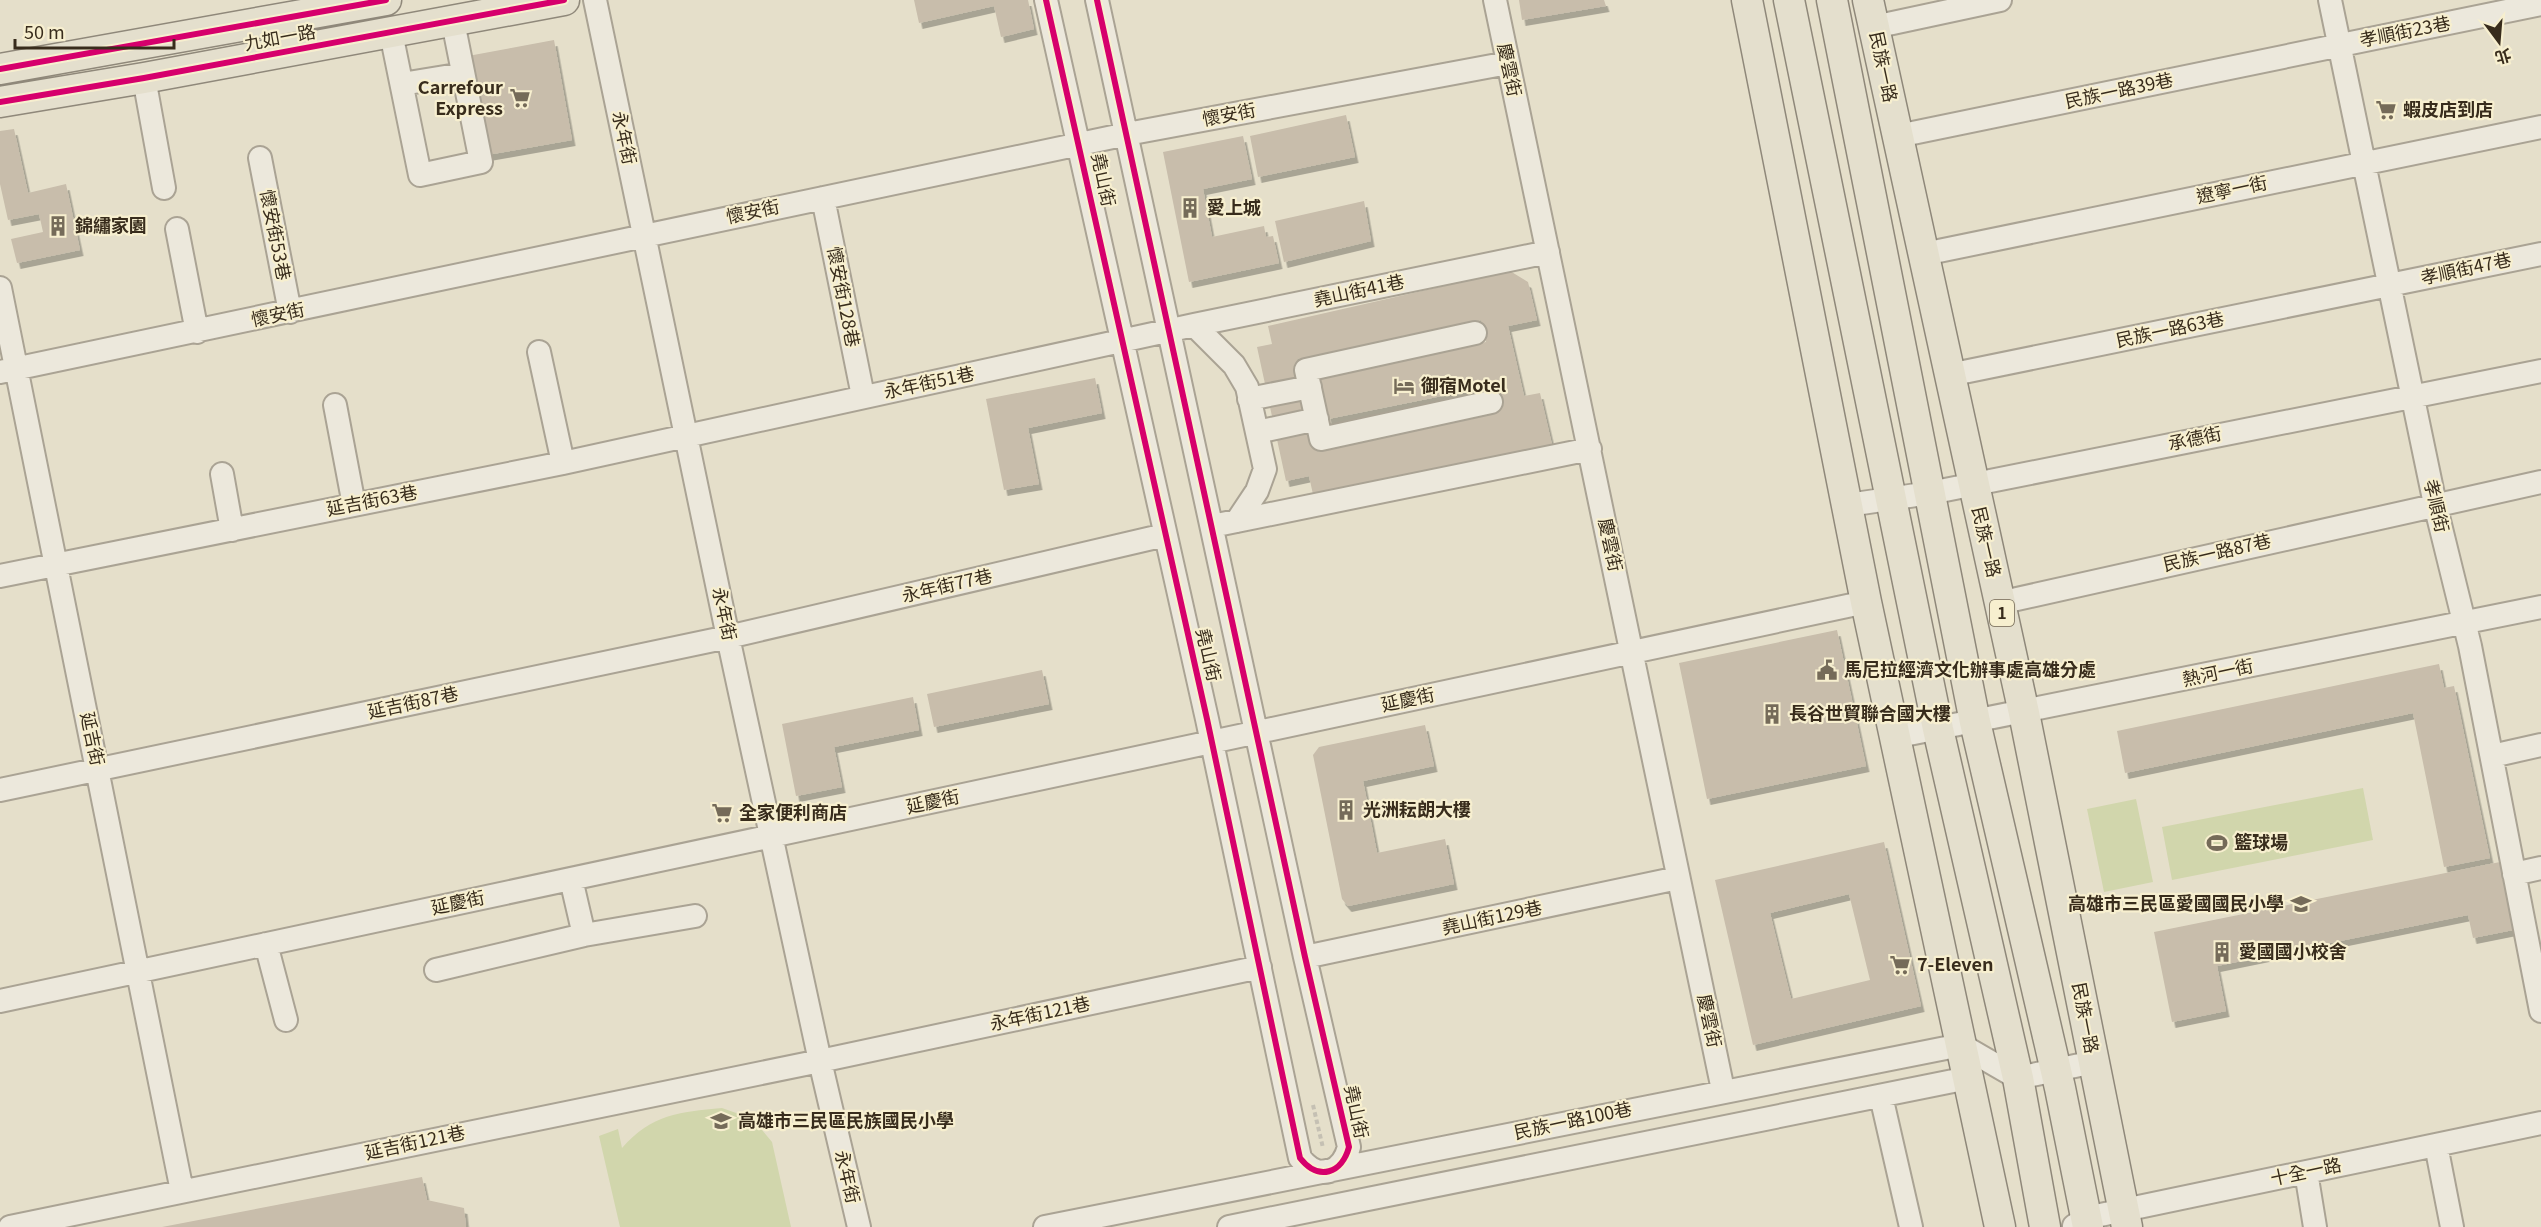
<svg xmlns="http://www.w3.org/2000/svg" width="2541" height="1227" font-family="Georgia,'Noto Sans TC',serif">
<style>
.green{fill:#d1d6ac}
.building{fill:#c8bdab;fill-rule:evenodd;filter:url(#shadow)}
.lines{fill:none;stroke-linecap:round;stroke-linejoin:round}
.minor-casing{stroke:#aaa394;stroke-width:26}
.major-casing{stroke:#8f887a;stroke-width:33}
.path{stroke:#c5c0b3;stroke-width:4;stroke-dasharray:4.5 3;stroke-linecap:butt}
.minor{stroke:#ece8dc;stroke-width:22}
.major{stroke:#e4dfcd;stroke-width:30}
.cycleway-casing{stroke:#f7efcf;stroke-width:10}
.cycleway{stroke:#d6006c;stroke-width:6}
.labels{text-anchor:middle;stroke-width:4.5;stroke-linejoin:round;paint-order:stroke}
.shield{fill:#f7efcf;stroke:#716652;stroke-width:1.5}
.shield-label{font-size:16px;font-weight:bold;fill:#382c1c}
.street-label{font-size:18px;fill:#382c1c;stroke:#f7efcf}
.poi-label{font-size:18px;font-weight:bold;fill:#382c1c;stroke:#f7efcf;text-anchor:start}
</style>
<defs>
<filter id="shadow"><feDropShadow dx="3.5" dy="6" stdDeviation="0" flood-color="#0004"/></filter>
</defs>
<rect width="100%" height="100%" fill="#e5dfca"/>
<path class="green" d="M2363 788 2373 840 2172 880 2162 827Z
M2136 799 2153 882 2104 892 2087 809Z
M722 1108 753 1119 772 1142 791 1227H620L599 1136 618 1129 622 1148C652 1114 679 1112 722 1108Z"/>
<path class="building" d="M914 0H1028L1034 29 1001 37 994 6 919 23Z
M1519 0H1604L1606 6 1522 20Z
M554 40 572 140 487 155 468 56Z
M1346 115 1355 157 1258 177 1250 136Z
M14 129 28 193 66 184 80 250 17 263 11 239 43 232 39 214 8 220 0 184V131Z
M1243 136 1252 179 1203 189 1212 237 1264 226 1266 237 1273 236 1279 263 1189 282 1163 152Z
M1364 201 1371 241 1284 262 1275 221Z
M1510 271 1528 282 1537 320 1508 326 1524 396 1540 393 1552 445 1314 499 1309 476 1286 481 1257 347 1272 344 1268 326ZM1481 320 1486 342 1319 376 1328 419 1496 385 1500 408 1315 446 1297 359Z
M1095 378 1102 413 1028 428 1039 484 1004 490 986 399Z
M1837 630 1866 766 1707 799 1679 663Z
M2439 664 2444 688 2454 686 2490 858 2444 867 2413 713 2125 773 2117 731Z
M1042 670 1049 704 934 727 927 694Z
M913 697 919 730 834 747 842 787 796 796 782 724Z
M1425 725 1434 766 1363 781 1377 853 1445 839 1454 884 1348 906 1342 899 1313 755 1319 747Z
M1884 842 1921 1006 1753 1045 1715 880ZM1849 894 1870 980 1791 999 1770 913Z
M2500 862 2513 930 2473 938 2468 915 2217 966 2226 1011 2172 1022 2154 932Z
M422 1177 427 1200 464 1208 466 1227H162Z"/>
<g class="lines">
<g class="minor-casing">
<path id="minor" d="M595 0 728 637 820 1061 859 1227
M1046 0 1207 719 1300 1158C1319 1182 1342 1173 1349 1147L1305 957 1097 0
M1495 0 1723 1090
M2330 0 2435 504 2470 646 2541 1011
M1874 27 2000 0
M391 33 420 175 481 162 453 22
M144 78 164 188
M402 84 463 74
M1898 136 2541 4
M260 158 290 312
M823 198 863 396
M177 229 197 332
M1924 254 2541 127
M0 288 182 1191
M1194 325 1234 365 1247 387 1265 469 1257 491 1237 521
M1475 333 1306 370 1321 439 1491 402
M539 352 563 463
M0 372 1127 134 1508 63
M1949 375 2541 254
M1249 399 1310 387
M335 405 354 505
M1257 432 1317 419
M222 474 232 530
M1848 505 1930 493 2541 371
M1212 526 1590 449
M0 576 563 463 1194 325 1548 252
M1999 603 2541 482
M1894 737 2541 607
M2492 756 2541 745
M0 790 728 637 1165 535
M2514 874 2541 868
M571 879 584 935
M266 944 286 1020
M1305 957 1678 878
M436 970 584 935 695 916
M0 1001 1866 602
M1881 1096 1911 1227
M2436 1145 2452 1227
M2306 1172 2315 1227
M2074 1226 2086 1218 2541 1123
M10 1227 820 1061 1260 967
M1045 1227 1961 1045 2018 1078 2094 1062
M1229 1227 1968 1078"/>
</g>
<g class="major-casing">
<path id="major" d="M1747 0 1866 602 2000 1227
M1789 0 1938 729 2018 1078 2045 1227
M1832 0 1975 722 2060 1088 2088 1227
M1868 0 2024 713 2127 1227
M0 69 386 0
M0 102 144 78 564 0"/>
</g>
<path class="path" d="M1313 1105 1323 1148"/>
<use href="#minor" class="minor"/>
<use href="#major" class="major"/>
<g class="cycleway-casing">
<path id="cycleway" d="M1046 0 1207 719 1300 1158C1319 1182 1342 1173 1349 1147L1305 957 1097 0
M0 69 386 0
M0 102 144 78 564 0"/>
</g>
<use href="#cycleway" class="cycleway"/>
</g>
<defs>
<g id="supermarket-bare" transform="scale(1.62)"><path d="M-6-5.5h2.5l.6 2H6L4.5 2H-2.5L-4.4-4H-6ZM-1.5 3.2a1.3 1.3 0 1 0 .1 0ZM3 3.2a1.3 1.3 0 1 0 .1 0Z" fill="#756b59" stroke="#f7efcf" stroke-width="2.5" paint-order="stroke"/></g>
<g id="building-bare" transform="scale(1.62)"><path d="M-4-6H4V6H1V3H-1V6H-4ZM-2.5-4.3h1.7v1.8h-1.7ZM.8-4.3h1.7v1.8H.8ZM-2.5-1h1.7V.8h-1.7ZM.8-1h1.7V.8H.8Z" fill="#756b59" stroke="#f7efcf" stroke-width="2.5" paint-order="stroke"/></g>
<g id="hotel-bare" transform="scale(1.62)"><path d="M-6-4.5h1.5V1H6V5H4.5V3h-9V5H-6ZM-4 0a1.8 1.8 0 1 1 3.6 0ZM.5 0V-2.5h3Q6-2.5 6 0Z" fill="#756b59" stroke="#f7efcf" stroke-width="2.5" paint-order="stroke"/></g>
<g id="civic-bare" transform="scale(1.62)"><path d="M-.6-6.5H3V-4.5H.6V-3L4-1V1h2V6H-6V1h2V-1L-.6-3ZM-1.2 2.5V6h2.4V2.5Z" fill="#756b59" stroke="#f7efcf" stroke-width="2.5" paint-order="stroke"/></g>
<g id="stadium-bare" transform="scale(1.62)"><path d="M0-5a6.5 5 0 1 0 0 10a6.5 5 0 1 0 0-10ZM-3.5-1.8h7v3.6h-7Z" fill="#756b59" stroke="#f7efcf" stroke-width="2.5" paint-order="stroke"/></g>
<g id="school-bare" transform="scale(1.62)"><path d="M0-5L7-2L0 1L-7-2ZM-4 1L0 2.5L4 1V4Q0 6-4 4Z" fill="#756b59" stroke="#f7efcf" stroke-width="2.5" paint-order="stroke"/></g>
</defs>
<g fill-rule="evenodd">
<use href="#supermarket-bare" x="520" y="98"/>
<use href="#supermarket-bare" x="2386" y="110"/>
<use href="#building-bare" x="1190" y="208"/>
<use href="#building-bare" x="58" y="226"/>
<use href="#hotel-bare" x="1404" y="386"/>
<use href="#civic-bare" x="1827" y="670"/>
<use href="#building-bare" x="1772" y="714"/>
<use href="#building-bare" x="1346" y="810"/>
<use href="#supermarket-bare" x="722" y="813"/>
<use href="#stadium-bare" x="2217" y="843"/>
<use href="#school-bare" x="2301" y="904"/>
<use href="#building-bare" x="2222" y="952"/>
<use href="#supermarket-bare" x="1900" y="965"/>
<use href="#school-bare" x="721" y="1121"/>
</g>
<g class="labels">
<rect class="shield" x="1990" y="600" width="24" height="26" rx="4.5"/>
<g class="shield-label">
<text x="2002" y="619">1</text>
</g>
<g class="street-label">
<text transform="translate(2405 32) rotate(-11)" y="6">孝順街23巷</text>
<text transform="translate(280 38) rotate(-10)" y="6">九如一路</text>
<text transform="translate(1883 67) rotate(78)" y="6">民族一路</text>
<text transform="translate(1509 70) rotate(78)" y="6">慶雲街</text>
<text transform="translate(2119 91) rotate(-12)" y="6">民族一路39巷</text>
<text transform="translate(1229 115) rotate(-11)" y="6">懷安街</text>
<text transform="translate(624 138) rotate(78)" y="6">永年街</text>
<text transform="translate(1103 180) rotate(78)" y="6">堯山街</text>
<text transform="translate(2232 190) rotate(-12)" y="6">遼寧一街</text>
<text transform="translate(753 212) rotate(-12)" y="6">懷安街</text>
<text transform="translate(275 235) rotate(79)" y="6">懷安街53巷</text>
<text transform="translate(2466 269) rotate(-12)" y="6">孝順街47巷</text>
<text transform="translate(1359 291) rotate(-12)" y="6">堯山街41巷</text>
<text transform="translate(843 297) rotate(79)" y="6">懷安街128巷</text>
<text transform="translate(278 315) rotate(-12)" y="6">懷安街</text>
<text transform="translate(2170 330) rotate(-12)" y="6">民族一路63巷</text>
<text transform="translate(929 383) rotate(-12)" y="6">永年街51巷</text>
<text transform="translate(2195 439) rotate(-12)" y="6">承德街</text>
<text transform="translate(372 501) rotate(-11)" y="6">延吉街63巷</text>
<text transform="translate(2436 506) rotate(77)" y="6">孝順街</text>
<text transform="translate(1986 542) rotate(77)" y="6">民族一路</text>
<text transform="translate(1610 545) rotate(78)" y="6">慶雲街</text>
<text transform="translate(2217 553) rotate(-13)" y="6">民族一路87巷</text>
<text transform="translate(947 586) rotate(-13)" y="6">永年街77巷</text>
<text transform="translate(724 614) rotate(78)" y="6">永年街</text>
<text transform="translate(1208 655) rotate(77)" y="6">堯山街</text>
<text transform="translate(2218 673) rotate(-12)" y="6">熱河一街</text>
<text transform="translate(1408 700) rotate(-12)" y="6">延慶街</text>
<text transform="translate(413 703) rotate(-12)" y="6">延吉街87巷</text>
<text transform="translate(92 739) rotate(78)" y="6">延吉街</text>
<text transform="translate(933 802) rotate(-12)" y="6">延慶街</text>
<text transform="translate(458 903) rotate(-12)" y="6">延慶街</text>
<text transform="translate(1492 918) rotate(-12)" y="6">堯山街129巷</text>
<text transform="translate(1040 1014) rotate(-12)" y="6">永年街121巷</text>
<text transform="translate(2085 1018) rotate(79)" y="6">民族一路</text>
<text transform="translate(1709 1021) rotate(78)" y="6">慶雲街</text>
<text transform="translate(1356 1112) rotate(78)" y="6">堯山街</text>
<text transform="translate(1573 1121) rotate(-12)" y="6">民族一路100巷</text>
<text transform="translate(415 1143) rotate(-12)" y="6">延吉街121巷</text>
<text transform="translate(2306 1172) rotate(-12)" y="6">十全一路</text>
<text transform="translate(847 1177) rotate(77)" y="6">永年街</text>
</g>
<g class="poi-label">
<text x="503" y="94" text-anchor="end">Carrefour<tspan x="503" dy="21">Express</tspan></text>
<text x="2403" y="116">蝦皮店到店</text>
<text x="1207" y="214">愛上城</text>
<text x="75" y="232">錦繡家園</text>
<text x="1421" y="392">御宿Motel</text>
<text x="1844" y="676">馬尼拉經濟文化辦事處高雄分處</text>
<text x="1789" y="720">長谷世貿聯合國大樓</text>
<text x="1363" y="816">光洲耘朗大樓</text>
<text x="739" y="819">全家便利商店</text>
<text x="2234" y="849">籃球場</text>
<text x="2284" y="910" text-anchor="end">高雄市三民區愛國國民小學</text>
<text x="2239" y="958">愛國國小校舍</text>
<text x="1917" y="971">7-Eleven</text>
<text x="738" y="1127">高雄市三民區民族國民小學</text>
</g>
</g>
<g transform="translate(2499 42) rotate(164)" stroke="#f7efcf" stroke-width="4.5" paint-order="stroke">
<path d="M0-4.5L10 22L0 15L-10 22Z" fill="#382c1c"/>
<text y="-9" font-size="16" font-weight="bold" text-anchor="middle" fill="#382c1c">北</text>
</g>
<path d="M15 39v9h159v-9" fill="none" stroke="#382c1c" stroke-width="3"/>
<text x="24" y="39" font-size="18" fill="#382c1c" stroke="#f7efcf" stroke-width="4.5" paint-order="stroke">50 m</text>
</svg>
